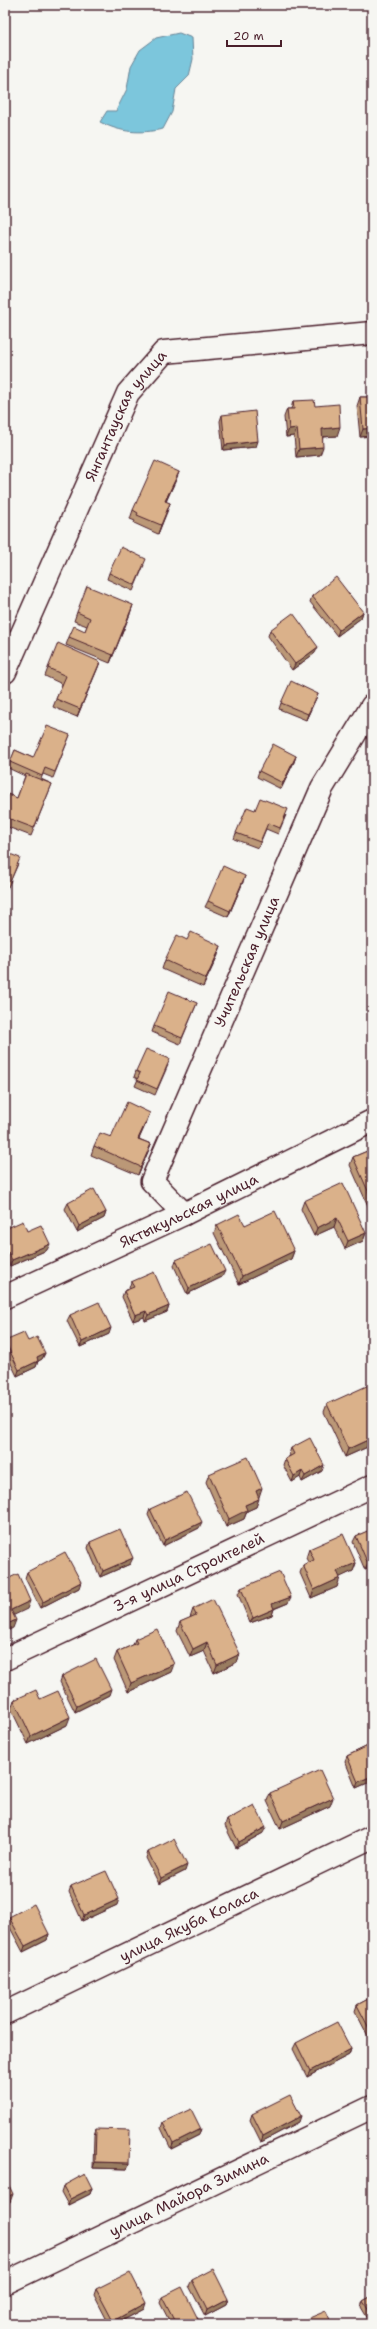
<svg xmlns="http://www.w3.org/2000/svg" width="377" height="2329" font-family="'Shantell Sans',sans-serif">
<style>
.water{fill:#7cc6dc;stroke:#688395}
.lines{fill:none;stroke-linecap:round;stroke-linejoin:round}
.minor-casing{stroke:#4a1f2b;stroke-width:25}
.minor{stroke:#f6f6f2;stroke-width:22}
.wall{fill:#bb9877;stroke:#4a1f2b}
.shaded-wall{fill:#997c61;stroke:#4a1f2b}
.building{fill:#dab18a;stroke:#4a1f2b}
.labels{text-anchor:middle;stroke-width:3;stroke-linejoin:round;paint-order:stroke}
.street-label{font-size:15px;fill:#4a1f2b;stroke:#f6f6f2}
</style>
<rect width="100%" height="100%" fill="#f6f6f2"/>
<filter id="ink" filterUnits="userSpaceOnUse"><feTurbulence type="fractalNoise" baseFrequency=".025" numOctaves="2"/><feDisplacementMap in="SourceGraphic" scale="8" xChannelSelector="R" yChannelSelector="G"/><feConvolveMatrix kernelMatrix="1 2 1 2 8 2 1 2 1" color-interpolation-filters="sRGB"/></filter>
<g filter="url(#ink)">
<path class="water" d="M179 33 192 38 193 59 189 76 176 89 172 112 163 129C140 134 122 133 100 122L107 111H116L127 89 131 66 140 50 156 38Z"/>
<g class="lines">
<g class="minor-casing">
<g id="minor">
<path id="s1" d="M5 672 128 393 164 352 372 333"/>
<path id="s2" d="M184 1214 152 1181 322 788 372 706"/>
<path id="s3" d="M5 1297 184 1214 372 1121"/>
<path id="s4" d="M5 1659 372 1486"/>
<path id="s5" d="M5 2013 372 1837"/>
<path id="s6" d="M5 2283 372 2107"/>
</g>
</g>
<use href="#minor" class="minor"/>
</g>
<path class="wall" d="M360 397H372V436L360 437 357 406Z
M293 401 315 406 337 436 323 437 320 455 296 457 294 436 286 437 284 417 287 409H291Z
M222 415 256 447 223 450 220 421Z
M179 472 166 502 170 503 158 534 134 523 135 521 130 519 133 510Z
M144 565 133 591 107 579 109 573Z
M312 596 363 612 361 618 337 636 310 602Z
M77 612 130 614 110 663 66 645 69 637 85 631 87 626 74 621Z
M270 630 315 653 292 670 268 636Z
M100 662 77 717 53 707 62 684 45 676 48 668Z
M318 694 306 720 279 709 281 703Z
M70 735 53 778 43 774 41 779 52 784 31 836 5 826V793L17 798 25 776 8 768 15 750 33 758Z
M296 756 294 762 281 789 257 777 259 771Z
M255 810 286 815 278 834 266 829 258 848 234 839 236 833Z
M5 852 18 864 5 893Z
M243 882 228 917 205 907 208 901Z
M218 955 203 987 162 969 165 960Z
M197 1003 180 1044 152 1032 154 1026Z
M168 1065 155 1095 135 1086 138 1079 134 1077 136 1071Z
M147 1121 139 1139 151 1144 138 1175 91 1155 94 1146 111 1137Z
M372 1149V1215L350 1165 353 1157Z
M304 1201 366 1233 363 1241 345 1249 334 1227 314 1236 301 1209Z
M68 1203 106 1212 104 1218 77 1232 65 1209Z
M217 1225H245L294 1251 291 1259 239 1284 214 1233Z
M5 1229 47 1250 10 1266 6 1258Z
M176 1260 222 1277 187 1294 174 1266Z
M131 1282 169 1306 167 1312 145 1321 144 1317 133 1321 122 1297 124 1291 130 1289 129 1288Z
M70 1315 109 1334 80 1347 67 1321Z
M5 1341H28L45 1353 42 1359 38 1361 36 1367 17 1376 5 1351Z
M372 1392V1445L345 1457 324 1412 327 1404Z
M291 1448 322 1471 302 1482 300 1477 292 1482 283 1465 285 1459 290 1456 289 1454Z
M209 1474 259 1497 256 1507 247 1511 244 1519 226 1527 206 1482Z
M150 1509 199 1528 163 1546 148 1515Z
M372 1527V1567L365 1570 353 1542 356 1536 371 1530Z
M90 1542 130 1564 100 1577 88 1548Z
M309 1549 356 1563 353 1571 339 1577 337 1587 311 1598 300 1573 303 1565 308 1562 306 1558Z
M27 1572 79 1588 40 1608 25 1578Z
M241 1588 288 1603 274 1609 272 1615 250 1623 238 1594Z
M193 1609 240 1654 237 1662 214 1673 204 1651 190 1657 177 1631 180 1622 190 1618Z
M135 1639 171 1672 128 1692 114 1660 117 1652 133 1645Z
M62 1676 109 1695 75 1712 60 1682Z
M40 1699 67 1725 28 1744 11 1709 14 1700Z
M372 1744V1781L356 1788 345 1761 347 1756Z
M270 1793 330 1806 280 1829 267 1801Z
M227 1820 263 1833 236 1848 225 1826Z
M148 1852 185 1871 159 1884 146 1858Z
M71 1886 117 1905 82 1921 69 1892Z
M9 1917 49 1934 47 1940 23 1952 7 1922Z
M372 1997V2037L369 2038 355 2011 357 2005Z
M296 2043 351 2049 349 2055 307 2077 293 2049Z
M252 2114 299 2122 261 2142 250 2120Z
M163 2122 199 2135 171 2149 161 2128Z
M96 2129 129 2163 127 2169 93 2168 94 2135Z
M63 2186 92 2188 90 2194 68 2205 61 2192Z
M192 2280 228 2299 226 2305 205 2316 189 2286Z
M96 2289 144 2309 116 2324H109L94 2295Z
M372 2296V2324H371L361 2307 363 2301Z
M162 2297 197 2324H171L160 2303Z
M307 2319 332 2324H305Z"/>
<path class="shaded-wall" d="M340 427 337 436 319 437 322 429Z
M297 428 294 436 286 437 289 429Z
M372 428V436L360 437 363 429Z
M258 441 256 447 223 450 225 445Z
M323 447 320 455 296 457 299 449Z
M179 472 176 480 162 509 165 501Z
M170 503 167 512 158 534 161 525Z
M133 605 130 614 110 663 113 655Z
M363 612 361 618 337 636 339 630Z
M318 647 315 653 292 670 295 664Z
M100 662 97 670 77 717 80 709Z
M318 694 315 700 306 720 308 714Z
M296 756 294 762 281 789 283 783Z
M245 876 243 882 228 917 230 911Z
M221 946 218 955 203 987 206 979Z
M150 1113 147 1121 135 1147 138 1139Z
M151 1144 148 1152 138 1175 141 1167Z
M106 1212 104 1218 77 1232 79 1226Z
M337 1218 334 1227 314 1236 317 1228Z
M366 1233 363 1241 345 1249 348 1241Z
M50 1244 47 1250 10 1266 12 1260Z
M294 1251 291 1259 239 1284 242 1276Z
M8 1252 6 1258H5V1253Z
M225 1271 222 1277 187 1294 189 1288Z
M169 1306 167 1312 145 1321 148 1315Z
M146 1311 144 1317 133 1321 135 1315Z
M111 1328 109 1334 80 1347 82 1342Z
M45 1353 42 1359 35 1363 37 1357Z
M38 1361 36 1367 17 1376 19 1370Z
M372 1438V1445L345 1457 348 1449Z
M324 1465 322 1471 302 1482 305 1476Z
M302 1471 300 1477 292 1482 294 1476Z
M262 1488 259 1497 253 1500 256 1491Z
M259 1499 256 1507 247 1511 244 1519 226 1527 229 1519 245 1505Z
M202 1522 199 1528 163 1546 165 1540Z
M133 1558 130 1564 100 1577 103 1571Z
M372 1562V1567L365 1570 368 1564Z
M356 1563 353 1571 334 1580 337 1571Z
M340 1578 337 1587 311 1598 314 1590Z
M81 1582 79 1588 40 1608 43 1602Z
M291 1597 288 1603 270 1610 272 1604Z
M30 1601 27 1609 8 1618 11 1610Z
M274 1609 272 1615 250 1623 253 1618Z
M16 1620 13 1628 5 1632V1625Z
M207 1642 204 1651 190 1657 193 1649Z
M240 1654 237 1662 214 1673 217 1665Z
M174 1664 171 1672 128 1692 131 1683Z
M111 1689 109 1695 75 1712 77 1706Z
M70 1717 67 1725 28 1744 31 1736Z
M372 1776V1781L356 1788 358 1782Z
M333 1798 330 1806 280 1829 283 1821Z
M266 1827 263 1833 236 1848 239 1842Z
M187 1865 185 1871 159 1884 161 1878Z
M119 1899 117 1905 82 1921 84 1915Z
M49 1934 47 1940 23 1952 25 1946Z
M371 2032H372V2037L369 2038Z
M351 2049 349 2055 307 2077 310 2071Z
M301 2116 299 2122 261 2142 263 2136Z
M201 2129 199 2135 171 2149 173 2143Z
M95 2162 129 2163 127 2169 93 2168Z
M92 2188 90 2194 68 2205 70 2199Z
M13 2194 10 2202 5 2205V2198Z
M228 2299 226 2305 205 2316 207 2310Z
M146 2303 144 2309 116 2324H112L113 2321Z
M198 2319 197 2324H188Z"/>
<path class="building" d="M360 397H372V428L363 429Z
M314 400 315 406 339 404 340 427 322 429 323 447 299 449 297 428 289 429 287 409H294L293 401Z
M255 411 258 441 225 445 222 415Z
M155 461 179 472 165 501 170 503 161 525 137 515 138 513 133 510Z
M121 547 146 559 135 585 109 573Z
M336 577 363 612 339 630 312 596Z
M87 586 133 605 113 655 69 637 74 626 85 631 90 618 77 612Z
M293 613 318 647 295 664 270 630Z
M58 643 100 662 80 709 56 699 66 676 48 668Z
M291 681 318 694 308 714 281 703Z
M47 726 70 735 55 772 45 768 42 776 10 762 15 750 33 758Z
M273 744 296 756 283 783 259 771Z
M26 774 52 784 34 828 5 817V793L17 798Z
M260 798 288 809 280 828 268 823 260 842 236 833 247 807 255 810Z
M5 852 20 858 8 887 5 886Z
M223 866 245 876 230 911 208 901Z
M5 911 9 913 5 923Z
M191 932 221 946 206 979 165 960 177 935 187 940Z
M169 991 197 1003 182 1038 154 1026Z
M146 1049 170 1059 157 1089 137 1080 140 1073 136 1071Z
M127 1102 150 1113 138 1139 151 1144 141 1167 94 1146 100 1133 111 1137Z
M372 1149V1200L353 1157Z
M343 1183 366 1233 348 1241 337 1218 317 1228 304 1201Z
M94 1189 106 1212 79 1226 68 1203Z
M275 1211 294 1251 242 1276 217 1225 239 1214 245 1225Z
M23 1221 27 1231 41 1225 50 1244 12 1260 8 1252 5 1253V1229Z
M212 1244 225 1271 189 1288 176 1260Z
M154 1272 169 1306 148 1315 146 1311 135 1315 124 1291 134 1287 131 1282Z
M99 1302 111 1328 82 1342 70 1315Z
M24 1333 28 1341 37 1337 45 1353 37 1357 38 1361 19 1370 5 1341Z
M369 1385 372 1392V1438L348 1449 327 1404Z
M310 1438 324 1465 305 1476 302 1471 294 1476 285 1459 294 1454 291 1448Z
M248 1457 262 1488 256 1491 259 1499 245 1505 247 1510 229 1519 209 1474Z
M187 1492 202 1522 165 1540 150 1509Z
M120 1529 133 1558 103 1571 90 1542Z
M372 1529V1562L368 1564 356 1536Z
M343 1534 356 1563 337 1571 340 1578 314 1590 303 1565 314 1560 309 1549Z
M65 1552 81 1582 43 1602 27 1572Z
M280 1572 291 1597 272 1604 274 1609 253 1618 241 1588Z
M18 1574 30 1601 11 1610 16 1620 5 1625V1580Z
M213 1599 240 1654 217 1665 207 1642 193 1649 180 1622 196 1615 193 1609Z
M157 1629 174 1664 131 1683 117 1652 137 1643 135 1639Z
M96 1659 111 1689 77 1706 62 1676Z
M36 1690 40 1699 58 1691 70 1717 31 1736 14 1700Z
M372 1744V1776L358 1782 347 1756Z
M320 1770 333 1798 283 1821 270 1793Z
M254 1805 266 1827 239 1842 227 1820Z
M174 1839 187 1865 161 1878 148 1852Z
M106 1871 119 1899 84 1915 71 1886Z
M34 1904 49 1934 25 1946 9 1917Z
M372 1997V2032H371L357 2005Z
M337 2022 351 2049 310 2071 296 2043Z
M290 2095 301 2116 263 2136 252 2114Z
M191 2109 201 2129 173 2143 163 2122Z
M96 2129 130 2130 129 2163 95 2162Z
M85 2174 92 2188 70 2199 63 2186Z
M5 2177 13 2194 5 2198Z
M213 2269 228 2299 207 2310 192 2280Z
M130 2272 146 2303 113 2321 96 2289Z
M182 2287 198 2319 188 2324H176L162 2297Z
M372 2296V2316L363 2301Z
M326 2311 332 2324H309L307 2319Z"/>
</g>
<g class="labels">
<g class="street-label">
<text dy="5" stroke="none"><textPath href="#s1" startOffset="284">Янгантауская улица</textPath></text>
<text dy="5" stroke="none"><textPath href="#s2" startOffset="285">Учительская улица</textPath></text>
<text dy="5" stroke="none"><textPath href="#s3" startOffset="203">Яктыкульская улица</textPath></text>
<text dy="5" stroke="none"><textPath href="#s4" startOffset="203">3-я улица Строителей</textPath></text>
<text dy="5" stroke="none"><textPath href="#s5" startOffset="204">улица Якуба Коласа</textPath></text>
<text dy="5" stroke="none"><textPath href="#s6" startOffset="204">улица Майора Зимина</textPath></text>
</g>
</g>
<rect width="377" height="2329" fill="none" stroke="#f6f6f2" stroke-width="20"/>
<rect x="10" y="10" width="357" height="2309" fill="none" stroke="#4a1f2b" stroke-width="1.5" filter="url(#ink)"/>
<path d="M227 40v6h54v-6" fill="none" stroke="#4a1f2b" stroke-width="2"/>
<text x="233" y="40" font-size="12" fill="#4a1f2b" stroke="#f6f6f2" stroke-width="3" paint-order="stroke">20 m</text>
</svg>
